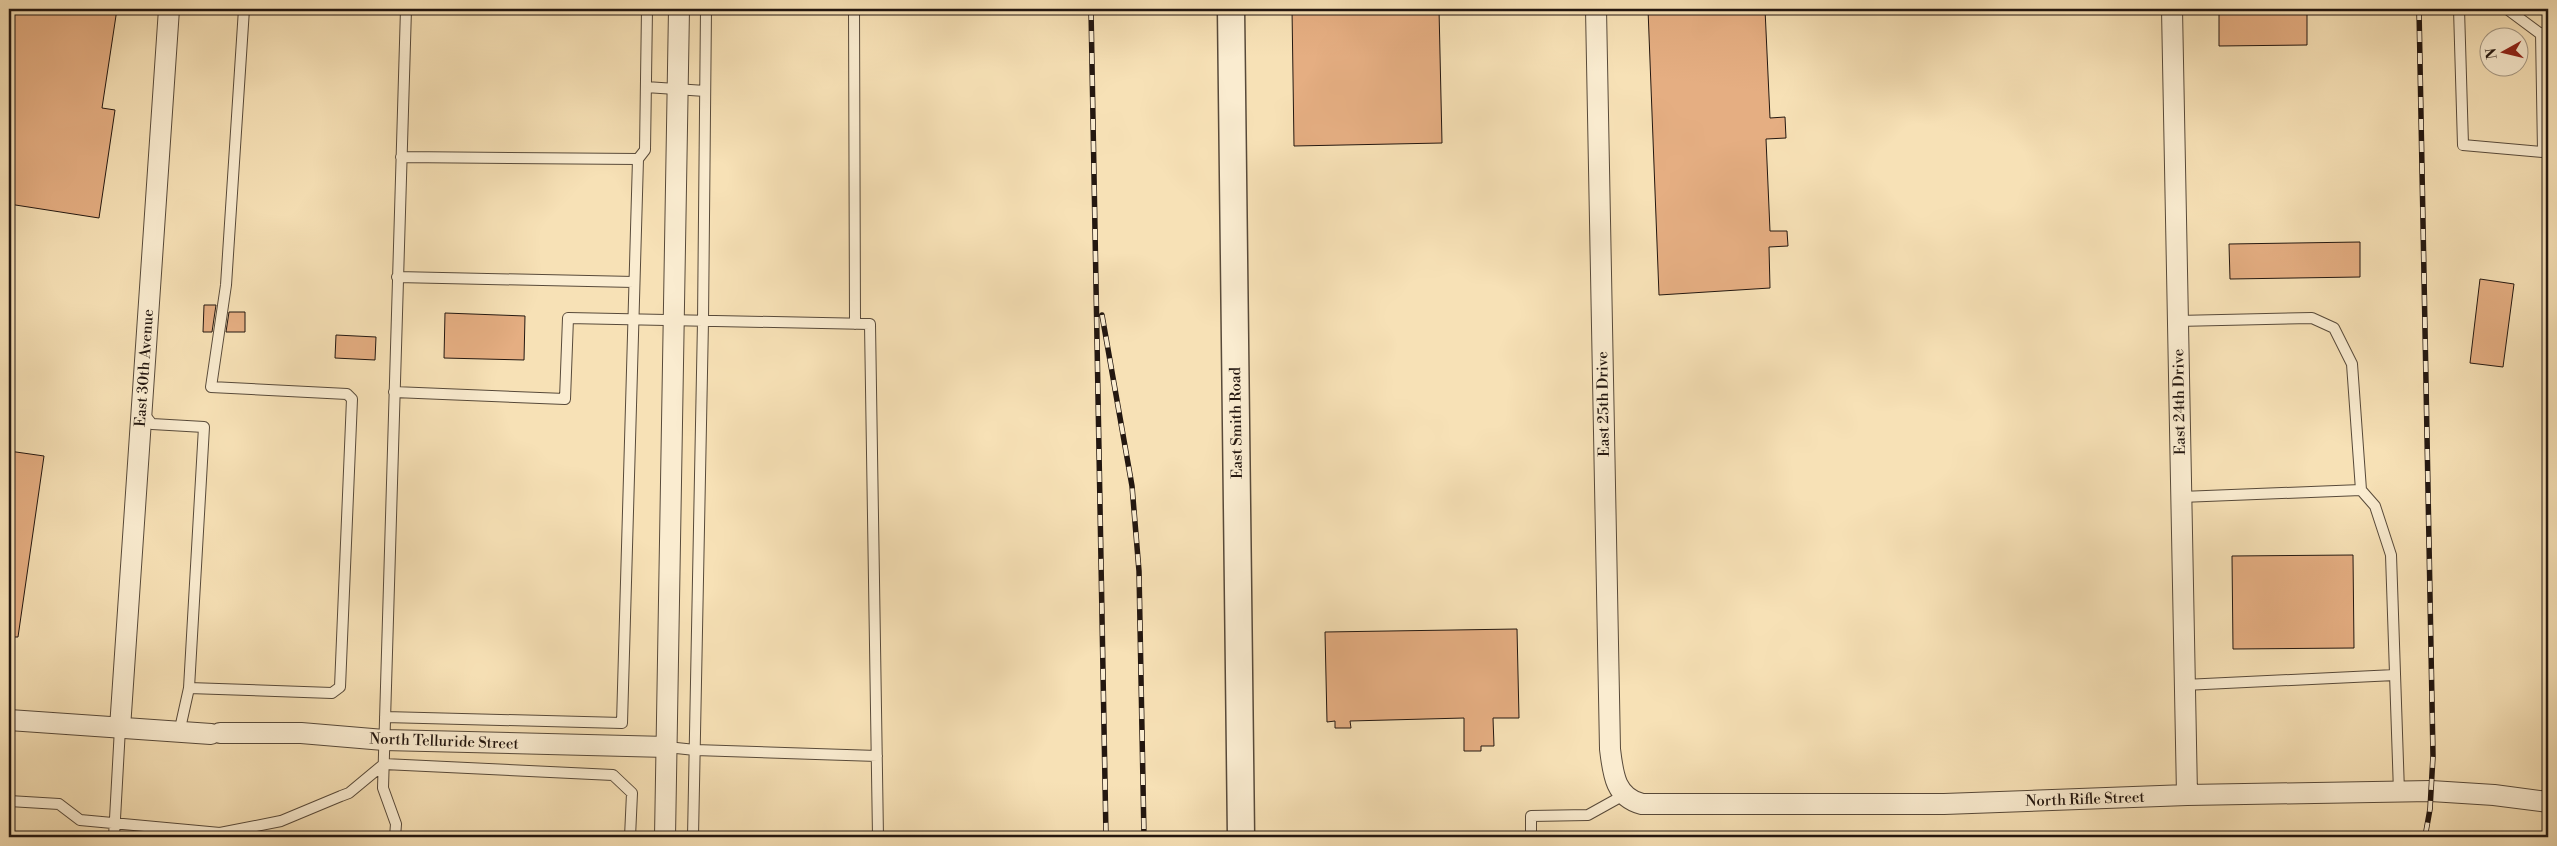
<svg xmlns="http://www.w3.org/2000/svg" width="2557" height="846" font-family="'Libre Bodoni',serif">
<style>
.building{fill:#e5ae82;stroke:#231710}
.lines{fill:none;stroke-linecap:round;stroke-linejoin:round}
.service-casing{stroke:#584a3a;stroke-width:12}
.minor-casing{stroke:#584a3a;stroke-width:22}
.tertiary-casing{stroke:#584a3a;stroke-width:29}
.service{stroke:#faecd0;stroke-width:10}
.minor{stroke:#faecd0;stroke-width:20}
.tertiary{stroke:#faecd0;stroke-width:26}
.rail-casing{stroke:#231710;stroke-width:5.5}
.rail{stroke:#faecd0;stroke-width:4;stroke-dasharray:11;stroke-linecap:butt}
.labels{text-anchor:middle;stroke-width:4;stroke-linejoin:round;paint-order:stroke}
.street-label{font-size:15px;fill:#231710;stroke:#faecd0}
</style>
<rect width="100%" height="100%" fill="#f7e1b6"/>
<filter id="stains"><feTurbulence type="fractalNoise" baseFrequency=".004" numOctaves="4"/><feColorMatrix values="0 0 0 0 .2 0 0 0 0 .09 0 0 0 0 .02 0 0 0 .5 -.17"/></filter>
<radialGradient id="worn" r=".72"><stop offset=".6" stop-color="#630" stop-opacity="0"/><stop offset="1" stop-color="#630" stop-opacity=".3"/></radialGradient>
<path class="building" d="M9 9H117L102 108 115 110 99 218 9 204Z
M1292 9H1439L1442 143 1294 146Z
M1648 9H1765L1770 118 1785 117 1786 138 1766 139 1770 231H1787L1788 246 1769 247 1770 288 1659 295Z
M2219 9H2307V45L2219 46Z
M2360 242V277L2230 279 2229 244Z
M2480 279 2514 284 2503 367 2470 363Z
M204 305H216L212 332H203Z
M229 312H245V332H226Z
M445 313 525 316 524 360 444 358Z
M336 335 376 337 375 360 335 358Z
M9 451 44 456 18 637H9Z
M2353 555 2354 648 2233 649 2232 556Z
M1517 629 1519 718H1493L1494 746H1481V751H1464V718L1350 721 1351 728H1335V721L1327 722 1325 632Z"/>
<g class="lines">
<g class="service-casing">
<path id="service" d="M854 9 855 324
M2459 9 2463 145 2543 152 2541 33
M2507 9 2546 38
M646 87 705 91
M638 159 645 150 647 9
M397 277 634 282
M2177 321 2312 318 2334 328 2352 364 2361 490 2181 497
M394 392 565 399 568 318 870 324 878 837
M143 413 152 424 204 427 189 688 179 733
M2361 490 2375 506 2391 555 2399 792
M2184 685 2395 675
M189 688 332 693 340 687 352 399 347 394 211 387 226 285 244 9
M385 717 622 723 638 159 401 157
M667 747 695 750 877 756
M9 801 59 804 80 820 220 833 281 821 341 796 349 793 384 764 613 775 632 793 630 837
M114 837 120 728
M395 837 396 824 383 788 406 9
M693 837 703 321 706 9
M1531 837V816L1588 815 1624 795"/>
</g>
<g class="minor-casing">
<path id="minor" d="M1596 9 1610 749C1613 774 1615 797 1642 804H1944L2187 795 2431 791 2494 795 2548 802
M2172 9 2187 795
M9 720 211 734
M120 728 169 9
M220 733H301L384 740 667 747
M665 837 679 9"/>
</g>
<g class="tertiary-casing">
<path id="tertiary" d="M1231 9 1241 837"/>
</g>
<use href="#service" class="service"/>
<use href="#minor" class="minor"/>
<use href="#tertiary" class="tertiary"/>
<g class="rail-casing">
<path id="rail" d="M1091 9 1106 837
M2419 9 2433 756 2430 809 2425 837
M1102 315 1132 486 1139 571 1144 837"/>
</g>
<use href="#rail" class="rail"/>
</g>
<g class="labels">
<g class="street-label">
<text transform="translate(144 368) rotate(-86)" y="5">East 30th Avenue</text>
<text transform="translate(2179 402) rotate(-91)" y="5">East 24th Drive</text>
<text transform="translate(1603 404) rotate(-91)" y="5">East 25th Drive</text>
<text transform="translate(1236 423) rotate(-91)" y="5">East Smith Road</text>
<text transform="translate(444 741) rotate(2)" y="5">North Telluride Street</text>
<text transform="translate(2085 799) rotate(-2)" y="5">North Rifle Street</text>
</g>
</g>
<rect width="2557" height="846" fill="none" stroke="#f7e1b6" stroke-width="30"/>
<rect x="10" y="10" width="2537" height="826" fill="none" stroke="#231710" stroke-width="2.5"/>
<rect x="15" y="15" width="2527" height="816" fill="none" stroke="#231710"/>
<g transform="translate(2504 52) rotate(262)"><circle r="24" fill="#faecd0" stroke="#a49783"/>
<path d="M0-4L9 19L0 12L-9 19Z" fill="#8f2418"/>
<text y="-8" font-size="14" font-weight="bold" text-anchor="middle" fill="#231710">N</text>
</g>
<rect width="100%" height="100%" filter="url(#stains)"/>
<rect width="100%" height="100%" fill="url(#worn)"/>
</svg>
